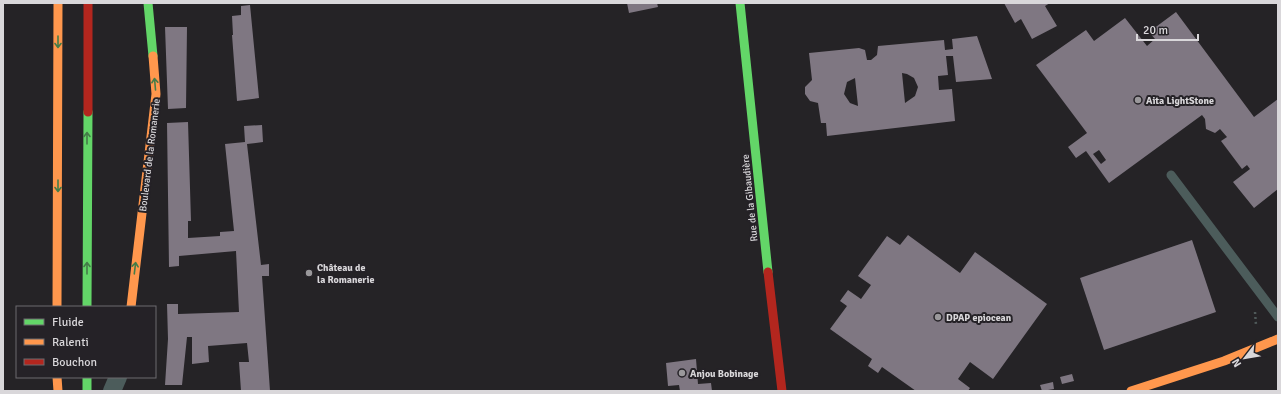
<svg xmlns="http://www.w3.org/2000/svg" width="1281" height="394" font-family="Signika,sans-serif">
<style>
.building{fill:#7f7782;fill-rule:evenodd}
.lines{fill:none;stroke-linecap:round;stroke-linejoin:round}
.path{stroke:#4f5959;stroke-width:2.5;stroke-dasharray:2 3;stroke-linecap:butt}
.lane{stroke:#4c5c5b;stroke-width:9}
.street{stroke:#4c5c5b;stroke-width:18}
.fast{stroke:#63d668;stroke-width:9}
.slow{stroke:#ff974d;stroke-width:9}
.jam{stroke:#b3261e;stroke-width:9}
.oneway{stroke:#447c48}
.poi-dot{fill:#9a989b;stroke:#252227;stroke-width:1.5}
.labels{text-anchor:middle;stroke-width:4;stroke-linejoin:round;paint-order:stroke}
.poi-label{font-size:10px;font-weight:bold;fill:#d9d7da;stroke:#252227;text-anchor:start}
.street-label{font-size:10px;fill:#d9d7da;stroke:#252227}
</style>
<rect width="100%" height="100%" fill="#252326"/>
<path class="building" d="M627 3H657L658 7 629 13Z
M1004 3H1050L1045 6 1057 26 1032 39 1021 19 1015 23Z
M250 5 259 98 237 101 232 35H233L232 16 241 15V6Z
M1176 12 1254 117 1278 99V189L1254 208 1233 182 1250 169 1247 165 1242 169 1221 141 1227 137 1220 129 1215 133 1206 129 1205 119 1202 115 1109 183 1086 151 1076 158 1068 147 1087 133 1036 65 1086 30 1094 41 1125 18 1147 46 1155 39 1149 32ZM1099 150 1106 160 1101 164 1093 154Z
M165 27H187L186 108 168 109Z
M977 36 992 79 956 82 953 56H946L948 75 938 76 939 90 952 89 955 121 827 136 826 123H821L818 103 810 101 805 94V87L812 80 809 53 859 48 865 50 867 60H871L877 55 878 46 944 40 945 50 953 49 952 39ZM902 73 907 74 914 78 918 87 915 96 905 103ZM855 78 858 106 850 103 844 94 847 82Z
M188 122 191 221H188V238L220 236V232L234 231 225 144 245 142 244 126 262 125 263 142 247 144 261 265 269 264V276H262L270 391H241L239 362H249L247 343 208 346 209 362 192 364V337H187L182 385H165L168 339 167 304H178V314L239 312 236 251 179 256V266L169 267 167 123Z
M908 235 960 273 975 252 1047 304 993 379 970 362 958 379 970 388 968 391H916L882 367 878 373 868 366 872 359 830 329 847 306 840 301 848 290 861 299 871 285 858 276 887 236 900 245Z
M1192 240 1216 312 1104 350 1080 278Z
M696 359 698 384 711 383 712 391H680L679 385 668 386 666 363Z
M1072 374 1074 381 1062 384 1060 377Z
M1053 382 1054 389 1042 391 1040 385Z"/>
<g class="lines">
<path class="path" d="M1255 312 1256 325"/>
<path class="lane" d="M1171 175 1278 317"/>
<path class="street" d="M112 391 118 377"/>
<path class="fast" d="M148 3 153 56
M740 3 768 272
M87 307 88 112
M87 377V391"/>
<path class="slow" d="M57 307 58 3
M131 307 156 94 153 56
M57 377 58 391
M1131 391 1224 361 1278 339"/>
<path class="jam" d="M88 112V3
M768 272 782 391"/>
</g>
<defs><path id="oneway-shaft" d="M-6 0H5M1.5-3L5.5 0L1.5 3" fill="none" stroke-width="1.6" stroke-linecap="round" stroke-linejoin="round"/></defs>
<g class="oneway">
<use href="#oneway-shaft" transform="translate(58 42) rotate(90)"/>
<use href="#oneway-shaft" transform="translate(155 84) rotate(-95)"/>
<use href="#oneway-shaft" transform="translate(87 138) rotate(-90)"/>
<use href="#oneway-shaft" transform="translate(58 186) rotate(90)"/>
<use href="#oneway-shaft" transform="translate(87 268) rotate(-90)"/>
<use href="#oneway-shaft" transform="translate(135 268) rotate(-83)"/>
</g>
<g class="poi-dot">
<circle cx="1138" cy="100" r="4"/>
<circle cx="309" cy="273" r="4"/>
<circle cx="938" cy="317" r="4"/>
<circle cx="682" cy="373" r="4"/>
</g>
<g class="labels">
<g class="poi-label">
<text x="1146" y="104">Aita LightStone</text>
<text x="317" y="271">Château de<tspan x="317" dy="12">la Romanerie</tspan></text>
<text x="946" y="321">DPAP epiocean</text>
<text x="690" y="377">Anjou Bobinage</text>
</g>
<g class="street-label">
<text transform="translate(149 155) rotate(-83)" y="4">Boulevard de la Romanerie</text>
<text transform="translate(749 198) rotate(-96)" y="4">Rue de la Gibaudière</text>
</g>
</g>
<rect width="1281" height="394" fill="none" stroke="#d9d7da" stroke-width="8"/>
<rect x="16" y="306" width="140" height="72" fill="#252227" stroke="#6d6a6f"/>
<rect x="24" y="319" width="20" height="6" fill="#63d668" stroke="#6d6a6f"/>
<text x="52" y="326" font-size="12" fill="#d9d7da">Fluide</text>
<rect x="24" y="339" width="20" height="6" fill="#ff974d" stroke="#6d6a6f"/>
<text x="52" y="346" font-size="12" fill="#d9d7da">Ralenti</text>
<rect x="24" y="359" width="20" height="6" fill="#b3261e" stroke="#6d6a6f"/>
<text x="52" y="366" font-size="12" fill="#d9d7da">Bouchon</text>
<g transform="translate(1245 358) rotate(239)" stroke="#252227" stroke-width="3" paint-order="stroke">
<path d="M0-3L7 15L0 10L-7 15Z" fill="#d9d7da"/>
<text y="-6" font-size="11" font-weight="bold" text-anchor="middle" fill="#d9d7da">N</text>
</g>
<path d="M1137 34v6h61v-6" fill="none" stroke="#d9d7da" stroke-width="2"/>
<text x="1143" y="34" font-size="12" fill="#d9d7da" stroke="#252227" stroke-width="3" paint-order="stroke">20 m</text>
</svg>
